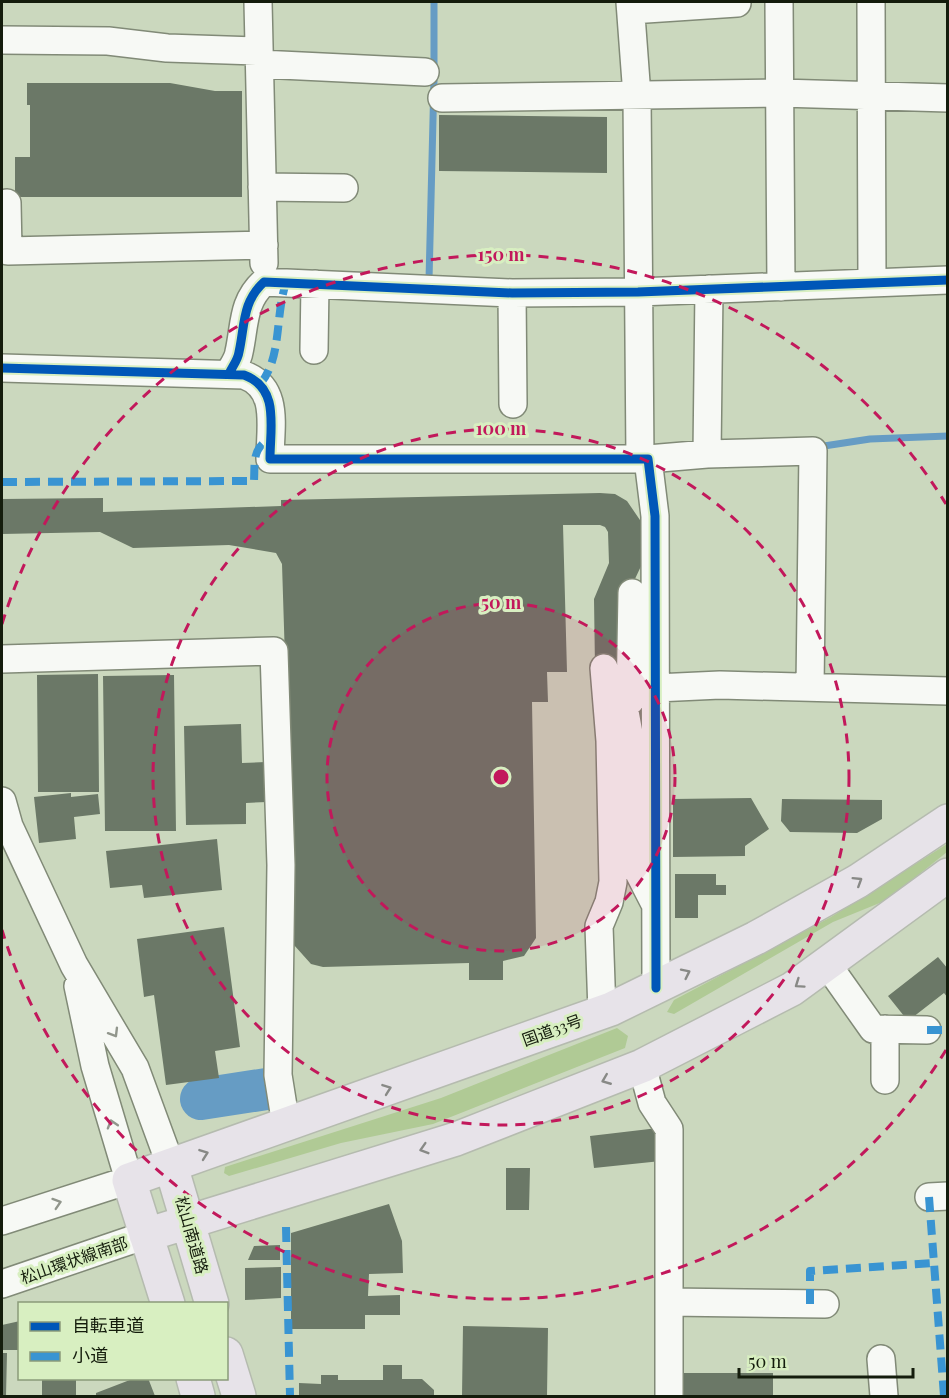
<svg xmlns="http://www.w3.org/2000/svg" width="949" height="1398" font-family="'Playfair Display','Noto Sans JP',serif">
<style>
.green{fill:#b0ca95}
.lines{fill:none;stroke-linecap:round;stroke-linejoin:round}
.stream{stroke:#669cc4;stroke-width:7}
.river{stroke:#669cc4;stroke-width:42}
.building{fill:#6b7867}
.minor-casing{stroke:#818a77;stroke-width:30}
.highway-casing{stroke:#b5bbaf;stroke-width:36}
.minor{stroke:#f7f9f5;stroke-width:27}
.highway{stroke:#e7e3e9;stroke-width:33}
.quiet{stroke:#3994d2;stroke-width:8;stroke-dasharray:15 8;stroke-linecap:butt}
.cycleway-casing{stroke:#d8efc1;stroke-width:13}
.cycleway{stroke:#0057b8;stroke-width:9}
.oneway{stroke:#888986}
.oneway2{stroke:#91968c}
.ring{fill:none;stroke:#c2185b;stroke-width:3;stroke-dasharray:10 8}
.labels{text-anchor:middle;stroke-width:6;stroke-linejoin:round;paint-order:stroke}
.street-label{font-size:16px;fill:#141c0c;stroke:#d8efc1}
.centre{fill:#c2185b;stroke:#d8efc1;stroke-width:3}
.ring-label{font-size:18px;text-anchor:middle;font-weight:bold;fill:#c2185b;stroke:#d8efc1;stroke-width:6;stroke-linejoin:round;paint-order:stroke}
</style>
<rect width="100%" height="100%" fill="#cbd8be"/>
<path class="green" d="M947 844V852L887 900 833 922 674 1014 667 1012 674 1000 831 917Z
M617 1028 628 1036 625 1048 433 1124 341 1143 229 1176 224 1173 225 1167 441 1098Z"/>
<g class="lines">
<path class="stream" d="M434 71V2
M429 280 434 79
M824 446 870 439 948 436"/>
<path class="river" d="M201 1099 273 1088"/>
</g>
<path class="building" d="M27 83H170L215 91H242V197H15V157H30V105H27Z
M439 115 607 117V173L439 171Z
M600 493 615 494 627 501 642 523V564L627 596V668H595L594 599 609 563 608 532 605 527 600 525H563L567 672H547L548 702H532L536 938 524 956 503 961V980H469V963L323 967 311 964 294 945 282 564 276 553 229 545 133 548 100 532 2 534V499L103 498V512L281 506V500Z
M98 674 99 792H38L37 675Z
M174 675 176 831H105L103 676Z
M241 724 242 763 266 762 267 802 246 803V824L186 825 184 726Z
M71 793V797L98 794 100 814 74 817 76 839 39 843 34 797Z
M751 798 769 829 745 846V856L673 857V799Z
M782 799 882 800V819L857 833 790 832 781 821Z
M217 839 222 890 144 898 142 885 110 888 106 851Z
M675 874H716V885H726V895H698V918H675Z
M224 927 240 1047 215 1051 219 1078 166 1085 154 995 144 997 137 939Z
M938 957 948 969V998L944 993 908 1021 888 996Z
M658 1128 661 1161 594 1168 590 1136Z
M506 1168H530L529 1210H506Z
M389 1204 402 1241 403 1273 369 1274 368 1296 400 1295V1315H365V1329H291V1233Z
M280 1245V1260H248L254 1246Z
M281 1267V1298L245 1300V1268Z
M20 1321V1350H2V1325Z
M463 1326 548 1328 547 1396H462Z
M2 1353H7L6 1396H2Z
M383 1365H402V1379H422L434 1390V1396H299V1383L321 1384V1375H338V1380H383Z
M682 1373H773V1396H683Z
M42 1378H76V1396H42Z
M135 1378H148L155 1396H96V1393Z"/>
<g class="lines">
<g class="minor-casing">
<path id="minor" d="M258 2 264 263
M630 2 637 96 640 459
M779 2 781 287
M871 2 872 283
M631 10 737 3
M2 40 108 41 167 48 259 51
M260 64 425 72
M442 98 781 93 948 98
M262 187 344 188
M2 204 7 203 8 251 264 245
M512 293 513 404
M314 350 315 284
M2 368 244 375C280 388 270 427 270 459H648L655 516 656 988
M229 374C232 367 238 360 239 352 245 325 242 302 264 282L512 293 638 292 948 280
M707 454 709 289
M648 459 707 454 813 451 810 687
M2 659 274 651 281 865 278 1075 286 1125
M619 679 632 750 637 869 654 902
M656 688 720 685 948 691
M630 701 632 593
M2 801 9 826 74 965 135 1068 171 1166
M827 964 873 1029 927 1030
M602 1012 599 926 609 902 613 882 610 741 604 668
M885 1029V1080
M642 1066 652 1103 669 1129V1396
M929 1197 948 1196
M2 1221 129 1180 95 1066 78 986
M2 1284 146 1235
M669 1302 825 1304
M881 1359 884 1396"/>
</g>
<g class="highway-casing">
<path id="highway" d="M171 1166 212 1304
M146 1235 456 1139 642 1066 792 989 948 875
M168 1304 129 1180 611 1009 756 938 858 881 948 821
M226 1354 239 1396
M193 1378 198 1396"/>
</g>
<use href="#minor" class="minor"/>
<use href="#highway" class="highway"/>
<path class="quiet" d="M261 383C282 357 275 315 286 283
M2 482 254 481C255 462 252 448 270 439
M927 1030H948
M929 1197 944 1396
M286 1227 290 1396
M810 1304V1271L934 1263"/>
<g class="cycleway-casing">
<path id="cycleway" d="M2 368 244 375C280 388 270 427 270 459H648L655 516 656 988
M229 374C232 367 238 360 239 352 245 325 242 302 264 282L512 293 638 292 948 280"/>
</g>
<use href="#cycleway" class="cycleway"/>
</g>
<defs><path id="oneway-chevron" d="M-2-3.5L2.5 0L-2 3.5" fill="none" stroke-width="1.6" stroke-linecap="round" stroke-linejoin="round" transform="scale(1.5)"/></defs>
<g class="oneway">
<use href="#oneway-chevron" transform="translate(858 881) rotate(-32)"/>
<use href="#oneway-chevron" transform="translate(686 973) rotate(-26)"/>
<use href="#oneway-chevron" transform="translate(799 984) rotate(145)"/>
<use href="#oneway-chevron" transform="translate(606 1080) rotate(158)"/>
<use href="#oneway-chevron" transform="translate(387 1089) rotate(-20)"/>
<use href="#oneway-chevron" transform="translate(424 1149) rotate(163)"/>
<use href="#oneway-chevron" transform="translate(204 1154) rotate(-20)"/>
</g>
<g class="oneway2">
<use href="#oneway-chevron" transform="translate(114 1033) rotate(59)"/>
<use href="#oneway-chevron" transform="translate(112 1124) rotate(-107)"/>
<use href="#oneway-chevron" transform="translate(57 1203) rotate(-18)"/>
</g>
<circle cx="501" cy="777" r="174" fill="#c2185b" fill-opacity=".12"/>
<g class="ring">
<circle cx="501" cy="777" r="174"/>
<circle cx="501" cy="777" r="348"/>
<path d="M946 1050A522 522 0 0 1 2 930M2 624A522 522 0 0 1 946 504"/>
</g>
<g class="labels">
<g class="street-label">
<text transform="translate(552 1030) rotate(-20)" y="6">国道33号</text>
<text transform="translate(192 1235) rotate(74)" y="6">松山南道路</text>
<text transform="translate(74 1260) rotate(-19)" y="6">松山環状線南部</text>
</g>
</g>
<circle cx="501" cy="777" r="9" class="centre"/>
<g class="ring-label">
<text x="501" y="261">150 m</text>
<text x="501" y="435">100 m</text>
<text x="501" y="609">50 m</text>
</g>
<rect width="949" height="1398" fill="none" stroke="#141c0c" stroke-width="6"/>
<rect x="18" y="1302" width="210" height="78" fill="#d8efc1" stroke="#8a9b79" stroke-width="1.5"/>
<rect x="30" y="1322" width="30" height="9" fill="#0057b8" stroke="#8a9b79" stroke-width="1.5"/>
<text x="72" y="1332" font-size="18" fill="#141c0c">自転車道</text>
<rect x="30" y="1352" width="30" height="9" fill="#3994d2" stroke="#8a9b79" stroke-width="1.5"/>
<text x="72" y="1362" font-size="18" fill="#141c0c">小道</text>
<path d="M739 1368v9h174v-9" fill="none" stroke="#141c0c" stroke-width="3"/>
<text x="748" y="1368" font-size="18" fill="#141c0c" stroke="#d8efc1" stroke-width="4.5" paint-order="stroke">50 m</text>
</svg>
